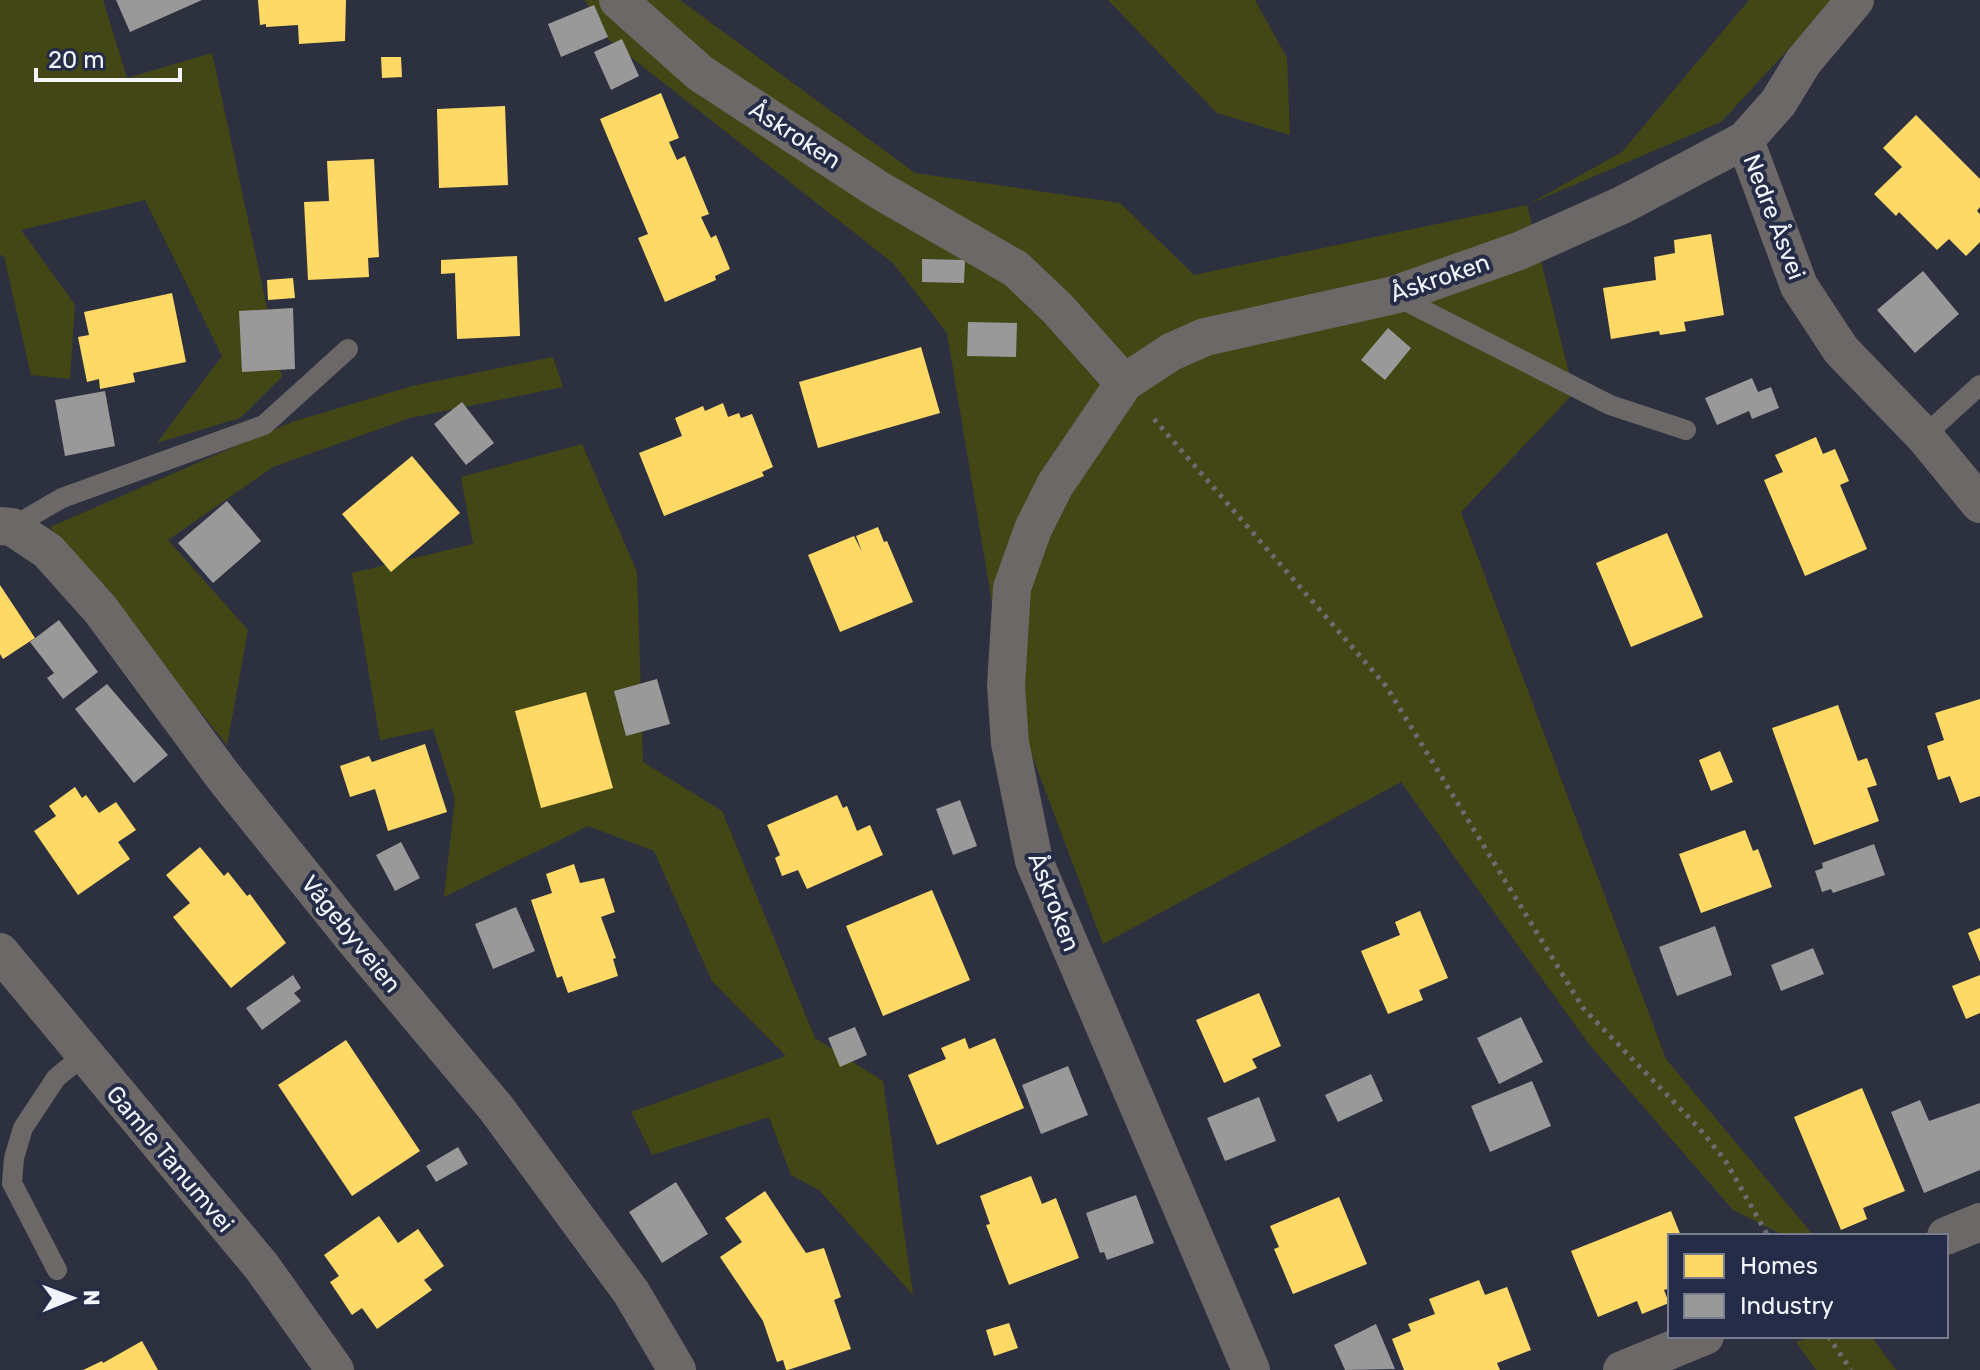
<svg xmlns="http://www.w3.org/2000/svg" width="1980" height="1370" font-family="Rubik,sans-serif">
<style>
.green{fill:#434715}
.homes{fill:#ffd966}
.industry{fill:#999}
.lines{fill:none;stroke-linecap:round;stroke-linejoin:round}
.path{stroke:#6c6b6e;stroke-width:5;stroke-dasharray:4 6;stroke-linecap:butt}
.lane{stroke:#6c6867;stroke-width:20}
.street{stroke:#6c6867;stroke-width:38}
.labels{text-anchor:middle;stroke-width:8;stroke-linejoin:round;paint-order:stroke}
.street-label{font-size:24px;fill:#f2f5fc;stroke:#252c47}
</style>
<rect width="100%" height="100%" fill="#2d313f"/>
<path class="green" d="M0 0H103L127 78 212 53 282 377 240 418 157 443 222 356 145 200 21 230 75 305 70 379 31 375 4 256 0 255Z
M585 0H680L915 173 1120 203 1194 275 1527 205 1622 152 1749 0H1834L1721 122 1527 205 1574 393 1461 512 1666 1059 1814 1236H1785L1733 1210 1588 1043 1401 782 1103 944 1006 686 947 333 893 263 609 40Z
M1108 0H1255L1287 58 1290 135 1217 113Z
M553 357 563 387 410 418 273 467 168 540 248 630 227 745 50 527 292 422 412 386Z
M582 444 637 572 643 762 722 811 815 1038 883 1081 913 1295 819 1190 791 1175 769 1117 652 1155 631 1112 786 1056 712 981 654 851 588 826 444 897 455 799 433 729 380 740 352 573 473 544 461 477Z
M1814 1336H1871L1896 1370H1816L1796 1342Z"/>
<path class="homes" d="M258 0H346L345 41 299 44 298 25 266 27V24L260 25Z
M381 57H401L402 77 382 78Z
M661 93 679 138 669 142 677 160 685 156 709 214 701 217 711 238 716 235 730 269 715 276 716 280 665 302 638 238 648 234 600 119Z
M505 106 508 185 439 188 437 109Z
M1916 115 1980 179V207L1977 211 1980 214V242L1966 256 1949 239 1937 250 1899 212 1896 216 1874 194 1902 167 1883 148Z
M374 159 379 257 368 258 369 277 308 280 304 202 329 201 327 161Z
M1711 234 1724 315 1684 322 1686 331 1660 335 1659 331 1611 339 1603 288 1656 280 1654 257 1675 253 1674 240Z
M517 256 520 336 457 339 455 273 441 274V260Z
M293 278 295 298 268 300 267 280Z
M172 293 186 362 133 373 135 382 100 389 99 379 87 382 78 337 89 335 84 312Z
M921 347 940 413 818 448 799 382Z
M723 403 728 417 739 413 741 418 752 414 773 467 762 472 764 476 664 516 639 453 682 436 675 418 703 406 705 411Z
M1816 437 1823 454 1835 449 1849 481 1840 485 1867 549 1805 576 1764 480 1783 472 1775 455Z
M412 456 460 513 391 572 342 514Z
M878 527 884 542 887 541 913 602 840 632 808 555 854 536 862 552 856 536Z
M1667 533 1703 617 1631 647 1596 563Z
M0 585 35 638 3 659 0 654Z
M586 692 613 788 541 808 515 711Z
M1980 699V796L1960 803 1950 776 1938 780 1927 746 1944 740 1935 713Z
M1838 705 1858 761 1867 758 1877 785 1867 788 1879 821 1814 845 1772 728Z
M425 744 447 812 388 831 375 789 350 797 340 766 369 756 372 762Z
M1720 751 1733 782 1711 791 1699 760Z
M75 787 82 798 86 795 99 813 116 802 136 830 118 842 130 859 78 895 34 831 56 816 49 806Z
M837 795 843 808 847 806 857 831 870 825 883 855 807 889 798 870 782 876 775 858 780 855 767 825Z
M1745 830 1753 851 1758 849 1772 887 1701 913 1679 854Z
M200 847 224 876 228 872 247 896 250 894 286 943 231 988 173 917 190 903 166 875Z
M574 864 580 883 604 878 615 912 601 917 616 958 613 959 618 976 568 993 562 976 557 978 531 900 552 893 546 874Z
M932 890 970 980 883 1016 846 926Z
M1420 911 1448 978 1419 990 1423 1000 1388 1014 1361 951 1400 935 1395 922Z
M1980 928V962L1968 933Z
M1980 975V1013L1966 1019 1952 986Z
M1259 993 1281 1046 1252 1059 1257 1068 1224 1083 1196 1020Z
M965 1038 969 1049 995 1038 1024 1108 937 1145 908 1075 946 1059 941 1048Z
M346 1040 420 1151 352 1196 278 1085Z
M1862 1088 1905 1191 1863 1208 1867 1219 1841 1230 1794 1117Z
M1031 1176 1042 1204 1056 1198 1079 1258 1009 1285 986 1225 990 1224 980 1196Z
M765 1191 806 1253 824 1248 841 1297 834 1300 851 1349 788 1370H786L783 1360 777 1362 763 1321 720 1257 742 1242 725 1218Z
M1339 1197 1367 1264 1293 1294 1274 1249 1279 1247 1270 1226Z
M1671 1211 1681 1236H1670V1288L1664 1290 1669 1303 1642 1314 1637 1301 1598 1317 1571 1251Z
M379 1216 398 1243 418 1229 444 1266 424 1280 432 1290 377 1329 362 1308 352 1315 330 1282 339 1276 324 1255Z
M1479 1280 1485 1295 1507 1287 1531 1350 1497 1363 1500 1370H1404L1392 1339 1411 1331 1408 1324 1435 1314 1429 1299Z
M1009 1323 1018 1348 994 1356 986 1330Z
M142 1341 158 1370H83L102 1361 103 1363Z"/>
<path class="industry" d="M116 0H202L130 32Z
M594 5 608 37 561 57 548 24Z
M622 39 639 76 611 90 594 52Z
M922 259 965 260 964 283 922 282Z
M1923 271 1959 314 1915 353 1877 310Z
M293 308 295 369 242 372 239 311Z
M968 322 1017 323 1016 357 967 356Z
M1388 328 1411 348 1385 380 1361 360Z
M1752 378 1758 392 1771 387 1779 408 1752 419 1749 411 1717 425 1705 398Z
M105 391 115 446 65 456 55 400Z
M462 402 494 443 466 465 434 424Z
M227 501 261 541 213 583 178 543Z
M59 620 98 672 63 699 47 678 54 673 30 642Z
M657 679 670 724 626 736 614 691Z
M107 684 168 755 134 783 75 709Z
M960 800 977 846 953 855 936 809Z
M401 842 420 878 395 891 376 855Z
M1874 844 1885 875 1833 893 1831 889 1822 892 1815 871 1823 868 1822 863Z
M516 907 535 951 493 969 475 924Z
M1715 926 1732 975 1677 996 1659 947Z
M1813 948 1824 974 1781 991 1771 965Z
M293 975 301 988 294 993 301 1001 262 1030 246 1008Z
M1521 1017 1543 1062 1499 1084 1477 1038Z
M855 1027 867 1055 840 1067 828 1038Z
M1068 1066 1088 1115 1041 1134 1022 1085Z
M1371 1074 1383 1101 1338 1122 1325 1095Z
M1532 1081 1551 1126 1490 1152 1471 1106Z
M1259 1097 1276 1141 1225 1161 1207 1118Z
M1920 1100 1929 1121 1980 1103V1170L1924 1193 1891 1112Z
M458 1147 468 1164 436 1182 426 1166Z
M676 1182 708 1234 662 1263 629 1212Z
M1136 1195 1154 1243 1107 1260 1104 1252 1100 1253 1086 1213Z
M1376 1324 1395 1369 1345 1370 1334 1345Z"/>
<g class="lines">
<path class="path" d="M1154 419 1386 686 1583 1008 1699 1128 1725 1160 1768 1236
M1828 1336 1851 1370"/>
<path class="lane" d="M1394 295 1610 405 1686 430
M1924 436 1980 385
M12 527 62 498 264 425 348 349
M57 1270 12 1183 14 1158 23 1128 56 1078 84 1055"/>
<path class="street" d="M618 0 700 73 879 190 1016 269 1058 309 1124 383
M1855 0 1803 62 1778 103 1745 140 1799 286 1841 350 1924 436 1980 504
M0 526 12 527 48 551 100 609 223 776 354 939 496 1108 631 1292 677 1370
M0 952 262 1267 335 1370
M1946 1236 1980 1222
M1251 1370 1034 861 1010 743 1006 686 1012 588 1033 529 1055 485 1124 383 1171 352 1205 337 1394 295 1519 251 1622 205 1745 140
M1622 1370 1705 1336"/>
</g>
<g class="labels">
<g class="street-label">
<text transform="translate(795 135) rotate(33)" y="8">Åskroken</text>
<text transform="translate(1774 217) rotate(69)" y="8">Nedre Åsvei</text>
<text transform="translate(1440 278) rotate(-19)" y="8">Åskroken</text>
<text transform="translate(1054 902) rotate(69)" y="8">Åskroken</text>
<text transform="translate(351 934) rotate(51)" y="8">Vågebyveien</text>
<text transform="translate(170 1159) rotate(50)" y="8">Gamle Tanumvei</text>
</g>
</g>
<rect x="1668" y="1234" width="280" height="104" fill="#252c47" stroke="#777c8f" stroke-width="2"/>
<rect x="1684" y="1254" width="40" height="24" fill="#ffd966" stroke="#777c8f" stroke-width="2"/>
<text x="1740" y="1274" font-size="24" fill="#f2f5fc">Homes</text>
<rect x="1684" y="1294" width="40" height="24" fill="#999999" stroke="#777c8f" stroke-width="2"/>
<text x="1740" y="1314" font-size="24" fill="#f2f5fc">Industry</text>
<g transform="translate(72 1298) rotate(89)" stroke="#252c47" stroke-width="6" paint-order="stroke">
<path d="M0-6L14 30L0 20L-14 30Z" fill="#f2f5fc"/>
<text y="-12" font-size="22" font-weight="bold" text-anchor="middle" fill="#f2f5fc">N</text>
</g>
<path d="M36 68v12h144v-12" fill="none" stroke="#f2f5fc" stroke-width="4"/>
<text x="48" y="68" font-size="24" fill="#f2f5fc" stroke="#252c47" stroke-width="6" paint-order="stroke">20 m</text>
</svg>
